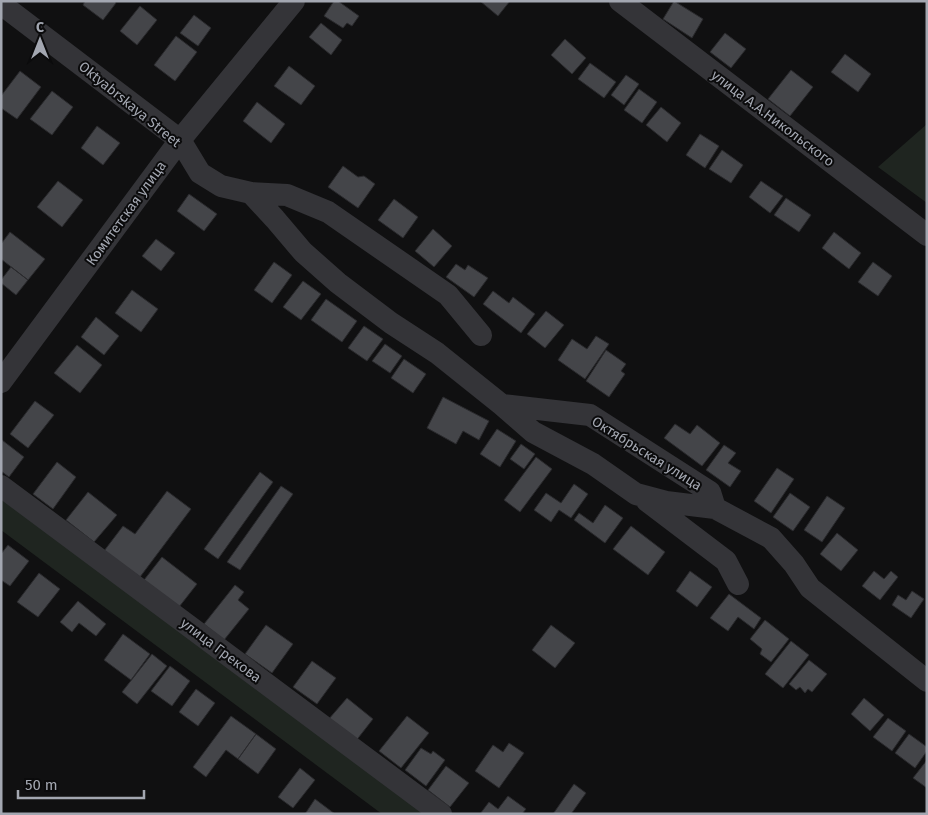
<svg xmlns="http://www.w3.org/2000/svg" width="928" height="815" font-family="'Fira Sans',sans-serif">
<style>
.green{fill:#1f2520}
.building{fill:#444549;stroke:#2a2a2d}
.lines{fill:none;stroke-linecap:round;stroke-linejoin:round}
.minor{stroke:#343438;stroke-width:22}
.labels{text-anchor:middle;stroke-width:4;stroke-linejoin:round;paint-order:stroke}
.street-label{font-size:14px;fill:#a3a7b1;stroke:#0b0b0c}
</style>
<rect width="100%" height="100%" fill="#101011"/>
<path class="green" d="M927 124V203L878 167Z
M1 498 426 814H382L1 530Z"/>
<path class="building" d="M85 1H114L116 3 103 20 83 5Z
M334 1H338L359 16 352 26 347 23 343 28 324 16Z
M480 1H510L498 16Z
M674 1 703 19 692 38 663 19Z
M140 6 157 20 137 45 120 31Z
M194 15 211 28 198 46 180 33Z
M321 23 342 40 331 55 309 37Z
M725 33 746 49 731 68 710 52Z
M176 36 197 52 175 81 154 65Z
M565 39 586 58 572 74 551 55Z
M845 54 871 74 858 92 831 72Z
M590 63 616 82 604 98 578 79Z
M289 66 315 86 301 105 274 86Z
M791 70 813 87 790 116 768 99Z
M20 71 41 87 17 119 1 108V96Z
M626 75 639 84 624 105 611 95Z
M639 89 657 102 642 123 624 110Z
M52 91 73 107 52 135 30 119Z
M257 102 285 124 271 143 243 121Z
M661 107 681 123 667 142 646 125Z
M97 126 120 143 103 165 81 148Z
M700 134 719 146 705 168 686 155Z
M722 150 743 165 731 183 709 169Z
M343 166 358 177 364 176 375 184 358 208 328 187Z
M58 181 83 200 62 227 37 207Z
M761 181 783 196 770 213 749 197Z
M189 194 217 214 204 231 177 211Z
M786 198 811 215 799 232 774 215Z
M394 199 418 217 403 238 378 220Z
M433 229 452 246 434 267 415 251Z
M10 232 45 259 28 280 1 259V244Z
M834 232 861 253 849 269 822 248Z
M156 239 175 253 161 271 142 256Z
M274 262 292 275 272 303 254 290Z
M873 262 892 276 878 296 858 282Z
M456 264 465 270 468 265 488 278 474 297 446 277Z
M11 267 28 280 16 295 1 283V280Z
M303 281 321 294 301 320 283 307Z
M132 290 158 309 141 332 115 313Z
M493 291 509 303 513 297 535 314 521 333 483 304Z
M326 299 357 321 342 342 311 320Z
M546 311 564 325 545 348 527 334Z
M96 317 119 336 104 355 81 337Z
M364 326 383 339 367 361 348 348Z
M596 336 609 344 585 379 558 360 572 339 587 349Z
M385 344 402 356 390 373 372 361Z
M77 345 102 365 80 393 54 373Z
M606 350 626 364 621 371 625 374 609 397 586 381Z
M404 359 426 374 413 393 391 378Z
M443 397 489 421 479 440 463 431 456 444 427 428Z
M35 401 54 415 28 448 10 434Z
M675 424 690 434 697 425 720 443 702 466 664 438Z
M497 429 516 441 500 467 480 454Z
M2 440 24 457 9 477 1 471Z
M521 444 535 454 524 469 510 459Z
M724 445 736 453 728 463 741 471 730 487 706 470Z
M536 457 552 469 520 512 504 500Z
M57 462 76 477 53 509 33 494Z
M777 468 794 479 771 513 754 501Z
M260 472 273 482 218 559 204 549Z
M574 484 588 494 571 518 559 510 551 522 534 510 546 493 561 503Z
M281 486 293 494 240 570 227 562Z
M167 491 191 509 140 577 104 551 123 526 135 534Z
M88 492 117 515 94 542 66 520Z
M790 493 810 507 793 531 773 517Z
M827 496 845 508 822 542 804 530Z
M605 505 623 518 605 543 574 520 579 513 593 523Z
M631 526 665 552 648 575 613 549Z
M837 533 858 550 841 571 820 554Z
M8 545 29 561 10 586 1 580V554Z
M162 557 197 584 179 607 144 580Z
M690 571 712 587 697 607 676 591Z
M874 571 884 579 891 571 898 577 880 600 862 586Z
M39 573 60 589 38 617 17 602Z
M235 585 244 592 238 600 249 609 224 640 204 624Z
M912 591 924 599 911 618 892 605 898 595 906 600Z
M729 594 761 618 754 629 738 617 728 631 710 618Z
M78 601 106 624 96 636 79 623 72 632 60 622Z
M765 620 789 639 771 662 760 654 762 649 750 639Z
M266 625 293 644 272 673 245 654Z
M551 625 575 643 555 668 532 650Z
M123 634 150 654 131 680 104 660Z
M791 641 809 655 783 688 765 674Z
M152 654 167 666 137 704 122 692Z
M809 660 827 674 812 692 808 689 805 693 800 687 796 690 789 684Z
M312 661 336 678 317 704 293 687Z
M170 666 190 681 172 706 151 691Z
M196 689 215 703 198 726 179 712Z
M347 698 373 719 355 742 328 720Z
M864 698 884 715 870 731 851 714Z
M231 716 256 734 238 759 226 750 206 777 193 767Z
M407 716 429 733 401 768 379 751Z
M888 718 906 731 892 751 873 737Z
M256 734 276 749 258 774 238 759Z
M909 734 927 747V751L915 768 895 753Z
M509 743 524 753 499 788 475 771 493 745 503 752Z
M421 748 431 754 433 751 445 760 426 786 405 770Z
M927 760V788L913 778Z
M446 766 469 783 450 807 428 790Z
M300 768 315 780 293 808 278 797Z
M574 784 586 793 571 814H553Z
M508 796 526 809 522 814H480L489 802 498 809Z
M315 799 335 814H305Z"/>
<g class="lines">
<path class="minor" d="M620 1 927 235
M1 4 180 140 200 173 221 186 251 193 287 195 328 212 448 295 481 335
M251 193 275 219 303 252 338 283 391 323 437 353 502 405 590 415 710 492 715 508 771 538 794 564 810 588 927 681
M1 382 180 140 294 1
M502 405 533 432 593 464 636 494 666 502 715 508
M1 486 441 814
M647 501 726 561 738 584"/>
</g>
<g class="labels">
<g class="street-label">
<text transform="translate(130 104) rotate(39)" y="5">Oktyabrskaya Street</text>
<text transform="translate(773 118) rotate(37)" y="5">улица А.А.Никольского</text>
<text transform="translate(126 213) rotate(-54)" y="5">Комитетская улица</text>
<text transform="translate(647 453) rotate(32)" y="5">Октябрьская улица</text>
<text transform="translate(221 650) rotate(37)" y="5">улица Грекова</text>
</g>
</g>
<rect width="928" height="815" fill="none" stroke="#a3a7b1" stroke-width="5"/>
<g transform="translate(40 40)" stroke="#0b0b0c" stroke-width="4" paint-order="stroke">
<path d="M0-4L9 19L0 12L-9 19Z" fill="#a3a7b1"/>
<text y="-8" font-size="14" font-weight="bold" text-anchor="middle" fill="#a3a7b1">С</text>
</g>
<path d="M18 790v8h126v-8" fill="none" stroke="#a3a7b1" stroke-width="2.5"/>
<text x="25" y="790" font-size="15" fill="#a3a7b1" stroke="#0b0b0c" stroke-width="4" paint-order="stroke">50 m</text>
</svg>
